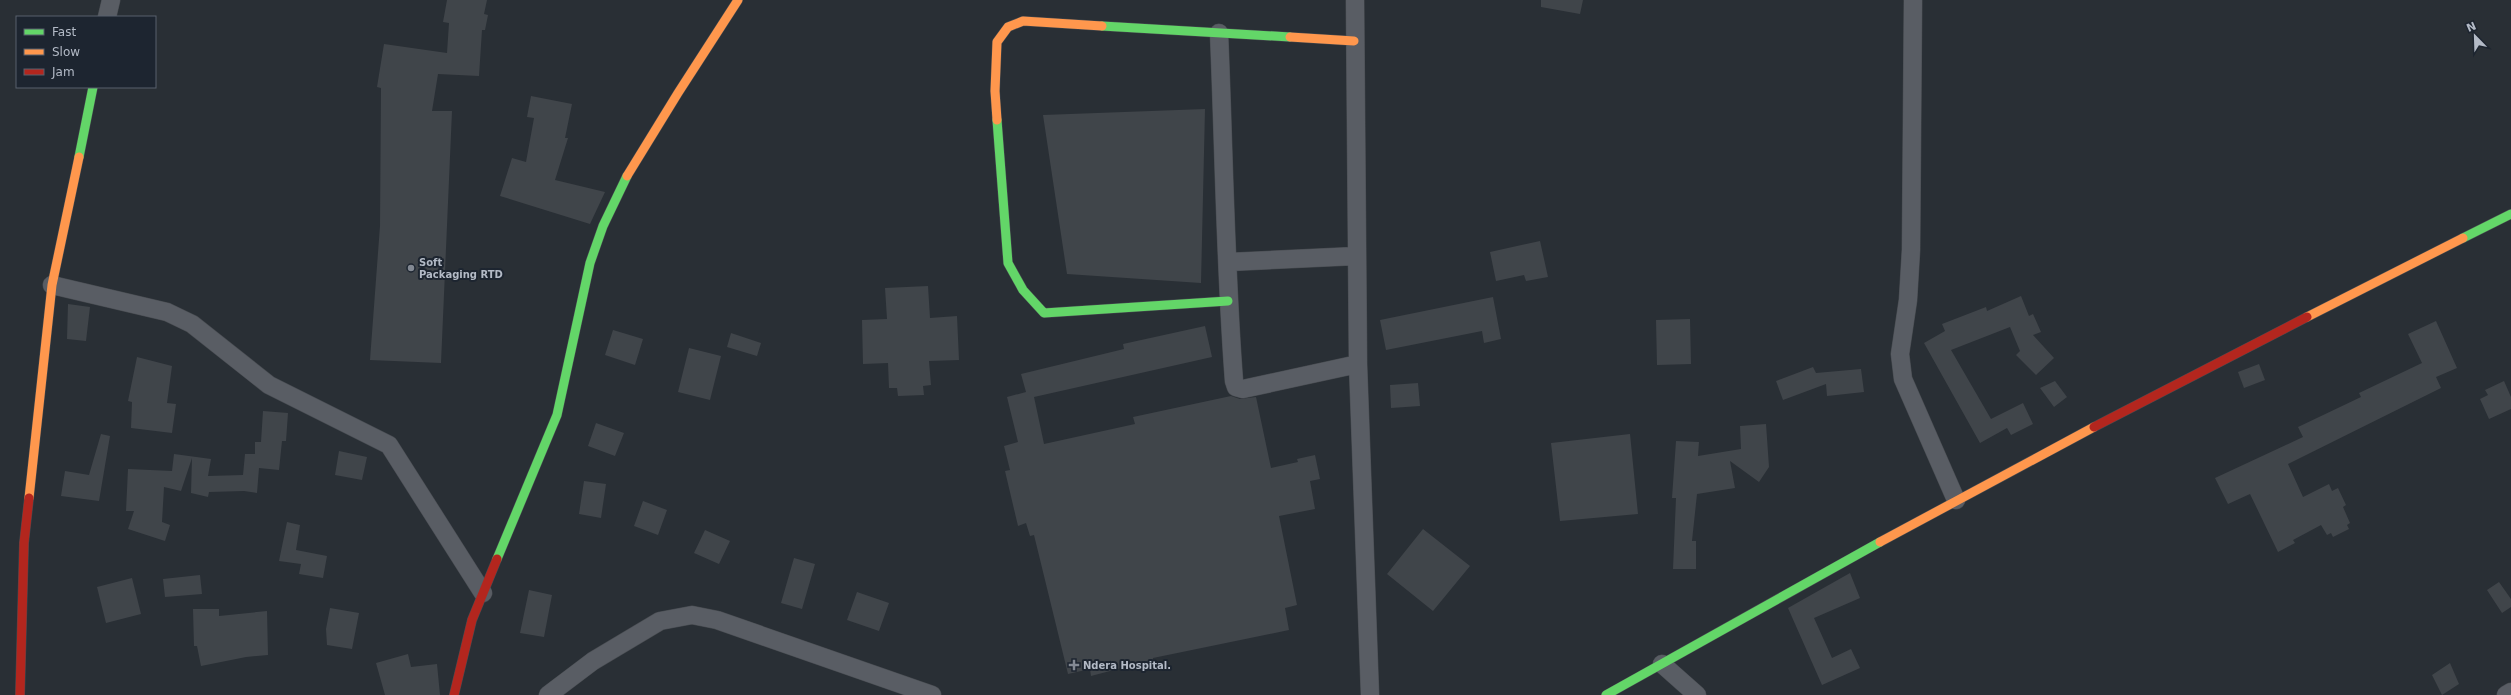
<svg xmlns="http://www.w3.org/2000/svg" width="2511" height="695" font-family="'DejaVu Sans',sans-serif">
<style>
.building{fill:#40454a}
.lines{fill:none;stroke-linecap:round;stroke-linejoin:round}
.street-casing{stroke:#474b50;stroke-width:19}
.fast-casing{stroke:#474b50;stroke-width:10}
.slow-casing{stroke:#474b50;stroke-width:10}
.jam-casing{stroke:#474b50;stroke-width:10}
.street{stroke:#595d64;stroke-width:18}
.fast{stroke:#63d668;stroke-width:9}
.slow{stroke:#ff974d;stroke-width:9}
.jam{stroke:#b3261e;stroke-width:9}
.poi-dot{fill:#838993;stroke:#1d2530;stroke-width:1.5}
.labels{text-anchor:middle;stroke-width:4;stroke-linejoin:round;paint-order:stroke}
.poi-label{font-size:10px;font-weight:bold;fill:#b3bac6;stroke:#1d2530;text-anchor:start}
</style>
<rect width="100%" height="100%" fill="#292f35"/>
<path class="building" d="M447 0H487L484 14 488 15 485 30H482L479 76 438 74 432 111H452L441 363 370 360 380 226 381 88 377 87 384 44 447 53 449 23 443 22Z
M1541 0H1583L1580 14 1541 7Z
M531 96 572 104 565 138H568L555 180 605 192 590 224 500 196 512 158 526 162 534 118 527 117Z
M1205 109 1201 283 1067 274 1043 115Z
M1540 241 1548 277 1526 281 1524 275 1496 281 1490 252Z
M928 286 930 318 957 316 959 360 929 361 931 385 923 386 924 395 898 396 897 388H889L888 363 863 364 862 320 887 319 885 288Z
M2021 296 2029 316 2033 314 2041 332 2033 335 2054 358 2036 375 2016 355 2020 351 2010 327 1951 350 1991 419 2023 403 2033 424 2011 435 2007 428 1980 443 1924 343 1945 331 1942 324 1986 307 1987 311Z
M1493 297 1501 339 1484 343 1482 331 1386 350 1380 320Z
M68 304 90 307 86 341 67 339Z
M1690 319 1691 364 1657 365 1656 320Z
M2436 321 2457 368 2436 377 2441 388 2288 464 2303 497 2329 484 2332 491 2338 488 2346 505 2343 507 2350 523 2347 525 2349 529 2333 537 2331 533 2327 535 2321 525 2293 540 2295 543 2278 552 2250 494 2228 504 2215 478 2303 437 2298 427 2361 397 2359 393 2422 363 2408 334Z
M1205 326 1212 357 1034 397 1044 444 1135 424 1133 417 1231 396 1240 399 1256 397 1271 468 1298 462 1297 459 1315 455 1320 479 1310 481 1315 509 1279 516 1297 605 1285 608 1289 630 1153 658 1152 665 1134 669 1133 665 1091 676 1090 669 1068 674 1034 535 1030 536 1026 523 1018 526 1005 471 1010 470 1004 446 1018 442 1007 397 1026 392 1021 374 1124 349 1123 344Z
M613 330 643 339 635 365 605 355Z
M731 333 761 343 757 356 727 347Z
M689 348 721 356 710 400 678 392Z
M137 357 172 366 167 403 176 404 172 433 131 428 132 402 128 401Z
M2259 364 2265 380 2244 388 2238 372Z
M1813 367 1816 373 1861 369 1864 392 1827 396 1826 384 1783 400 1776 381Z
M2055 381 2067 397 2054 407 2040 388Z
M2504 381 2511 397V409L2489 419 2480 399 2488 395 2485 390Z
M1418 383 1420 406 1391 408 1390 385Z
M263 411 288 413 286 441H282L279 470 259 468 257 493 244 491 209 492 208 497 191 493 192 458 181 491 164 487 162 522 170 525 165 541 128 529 134 511H126L128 469 172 471 174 454 211 459 208 476 243 475 245 454H255V442H261Z
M596 423 624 433 615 456 588 446Z
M1766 424 1769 467 1759 482 1730 461 1735 488 1697 494 1692 541H1696V569H1673L1676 498H1672L1676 441 1699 442 1698 456 1741 449 1740 426Z
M101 434 110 436 99 501 61 496 65 471 89 475Z
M1630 434 1638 514 1560 521 1551 443Z
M339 451 367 457 362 480 335 475Z
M584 481 606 484 601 518 579 514Z
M643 501 667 510 658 535 634 526Z
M287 522 300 525 296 550 327 556 323 578 299 574 301 564 279 561Z
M1423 529 1470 566 1433 611 1387 574Z
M705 530 730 541 719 564 694 553Z
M794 558 815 564 802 609 781 603Z
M1850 573 1860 598 1814 618 1832 658 1851 649 1860 668 1822 685 1788 608Z
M200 575 202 594 165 597 163 579Z
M132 578 141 614 106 623 97 587Z
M2499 582 2511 599V607L2502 613 2487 590Z
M529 590 552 595 544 637 520 633Z
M857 592 889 603 879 631 847 620Z
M330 608 359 613 352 649 327 645 326 629Z
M193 609H219V616L267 611 268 655 246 657 201 666 197 646H194Z
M408 654 411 667 437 664 440 695H385L376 663Z
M2450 663 2459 684 2442 695 2432 675Z"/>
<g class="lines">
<g class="street-casing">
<path id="street" d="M1355 0 1358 364 1370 695
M1913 0 1911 250 1908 300 1900 354 1903 379 1956 500
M107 17 111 0
M1219 33C1224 149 1225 265 1234 381L1236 387 1243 389 1358 364
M1229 262 1356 256
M52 285 167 312 192 324 269 385 389 445 483 593
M1662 664 1697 695
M548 695 593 661 660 621 692 615 717 620 932 695
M2506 695 2511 692"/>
</g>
<g class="fast-casing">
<path id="fast" d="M1102 26 1290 37
M997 120 1008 263 1023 290 1044 313 1228 301
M79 157 93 87
M2463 238 2511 214
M497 559 557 415 590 263 603 226 627 176
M1606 695 1880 542"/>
</g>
<g class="slow-casing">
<path id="slow" d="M1290 37 1354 41
M997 120 995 91 997 42 1008 27 1023 21 1102 26
M627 176 678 93 738 0
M2307 317 2463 238
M29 498 52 285 79 157
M1880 542 2094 427"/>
</g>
<g class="jam-casing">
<path id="jam" d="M2094 427 2307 317
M20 695 24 543 29 498
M454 695 472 620 497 559"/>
</g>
<use href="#street" class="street"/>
<use href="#fast" class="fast"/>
<use href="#slow" class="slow"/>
<use href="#jam" class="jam"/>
</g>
<g class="poi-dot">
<circle cx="411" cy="268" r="4"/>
<path d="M1072 659h4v4h4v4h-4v4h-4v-4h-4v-4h4z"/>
</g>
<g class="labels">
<g class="poi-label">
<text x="419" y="266">Soft<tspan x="419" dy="12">Packaging RTD</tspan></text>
<text x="1083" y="669">Ndera Hospital.</text>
</g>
</g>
<rect x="16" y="16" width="140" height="72" fill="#1d2530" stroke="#59616c"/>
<rect x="24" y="29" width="20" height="6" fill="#63d668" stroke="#59616c"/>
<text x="52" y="36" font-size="12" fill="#b3bac6">Fast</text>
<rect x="24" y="49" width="20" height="6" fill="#ff974d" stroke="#59616c"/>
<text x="52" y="56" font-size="12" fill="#b3bac6">Slow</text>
<rect x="24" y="69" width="20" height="6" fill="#b3261e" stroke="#59616c"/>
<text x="52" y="76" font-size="12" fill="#b3bac6">Jam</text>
<g transform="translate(2475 36) rotate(337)" stroke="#1d2530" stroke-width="3" paint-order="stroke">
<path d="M0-3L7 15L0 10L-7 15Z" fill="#b3bac6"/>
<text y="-6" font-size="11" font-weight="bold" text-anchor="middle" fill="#b3bac6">N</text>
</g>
</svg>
